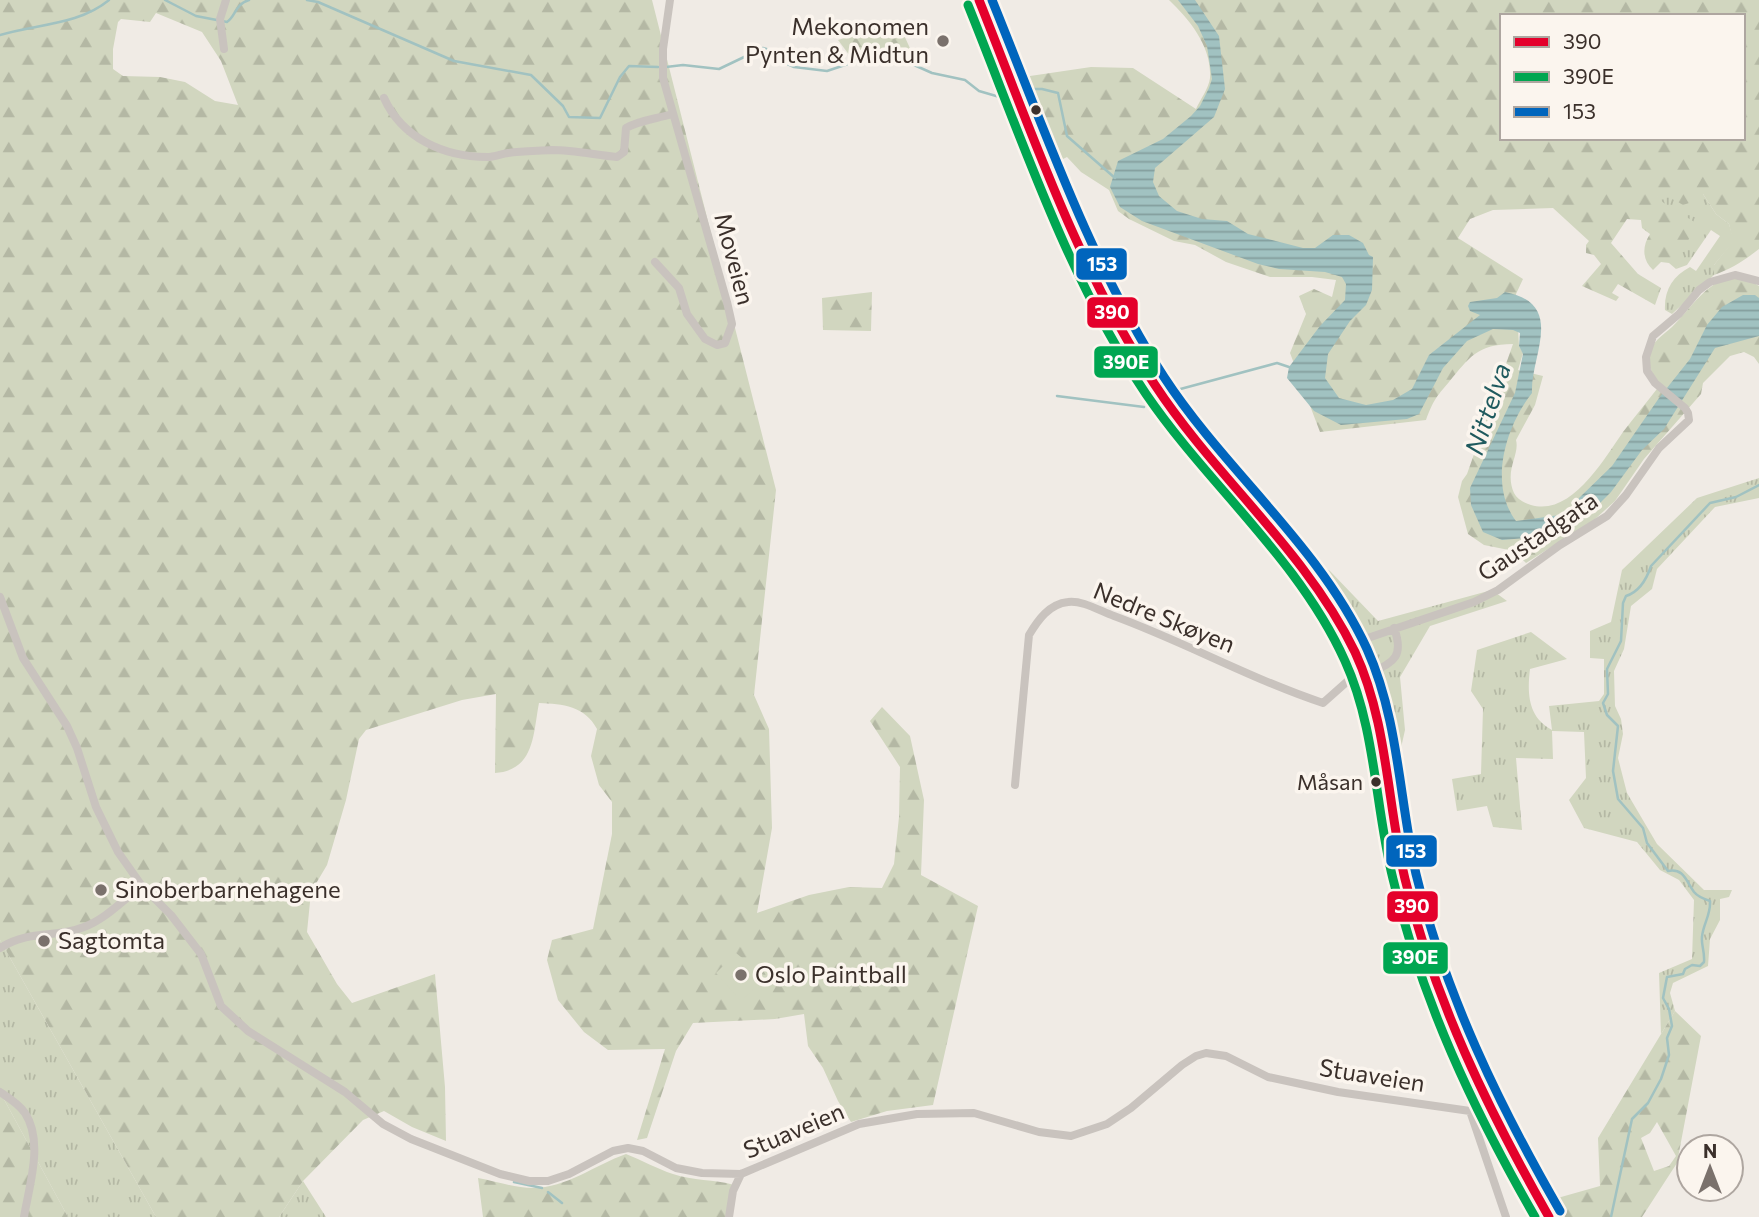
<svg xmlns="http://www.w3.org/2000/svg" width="1759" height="1217" font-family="Commissioner,sans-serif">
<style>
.grass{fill:url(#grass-tufts)}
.forest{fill:url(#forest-firs);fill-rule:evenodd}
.green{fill:#d1d6bf}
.water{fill:url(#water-rules)}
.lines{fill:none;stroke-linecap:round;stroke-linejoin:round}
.stream{stroke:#a1c2c1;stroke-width:2.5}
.street{stroke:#c9c3be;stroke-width:8}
.highway{stroke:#afaaa4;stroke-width:14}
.bus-1-casing{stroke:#fbf5ee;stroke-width:14}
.bus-2-casing{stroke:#fbf5ee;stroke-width:14}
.bus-3-casing{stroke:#fbf5ee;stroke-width:14}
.bus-1{stroke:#e4002b;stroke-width:9}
.bus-2{stroke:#00a651;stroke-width:9}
.bus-3{stroke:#0065bd;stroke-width:9}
.poi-dot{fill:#7a716c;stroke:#fbf5ee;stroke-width:2.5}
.bus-dot{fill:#3b302b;stroke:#fbf5ee;stroke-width:2.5}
.labels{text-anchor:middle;stroke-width:7;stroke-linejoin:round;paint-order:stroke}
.bus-label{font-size:22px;fill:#3b302b;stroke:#fbf5ee;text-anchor:end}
.poi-label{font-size:24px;fill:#3b302b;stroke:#fbf5ee;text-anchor:start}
.street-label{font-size:24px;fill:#3b302b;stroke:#fbf5ee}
.water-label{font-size:26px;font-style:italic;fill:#1f5a5e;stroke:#fbf5ee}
.line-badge{stroke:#fbf5ee;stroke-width:2.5}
.badge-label{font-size:19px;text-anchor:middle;font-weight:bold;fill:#fff}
</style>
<defs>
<pattern id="grass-tufts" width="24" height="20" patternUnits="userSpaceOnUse" patternTransform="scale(1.75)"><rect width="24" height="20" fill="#d1d6bf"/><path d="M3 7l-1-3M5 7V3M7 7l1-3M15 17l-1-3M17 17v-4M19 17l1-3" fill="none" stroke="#b4b8a4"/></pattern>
<pattern id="forest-firs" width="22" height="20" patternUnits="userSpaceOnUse" patternTransform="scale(1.75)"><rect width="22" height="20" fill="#d1d6bf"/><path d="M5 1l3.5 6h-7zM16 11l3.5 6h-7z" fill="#b4b8a4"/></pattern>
<pattern id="water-rules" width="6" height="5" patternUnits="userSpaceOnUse" patternTransform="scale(1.75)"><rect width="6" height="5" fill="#a1c2c1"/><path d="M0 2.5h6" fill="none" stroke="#849e9d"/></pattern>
</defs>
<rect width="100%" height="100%" fill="#f0ebe5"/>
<path class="grass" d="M1663 192 1703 194 1716 214 1729 224 1734 241 1714 265V275L1672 314 1665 310C1664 290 1673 276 1690 267L1696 271 1720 236 1711 230 1687 265 1676 269C1688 247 1666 219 1655 198Z
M1759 478V498L1715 507 1657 569 1652 589 1631 606 1624 649 1614 671 1615 706 1621 719 1623 734 1618 758 1627 793 1657 844 1704 890H1732L1729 897 1720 899V920L1710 939 1708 966 1673 983 1670 993 1675 1011 1661 1034 1659 973 1692 959 1694 900 1679 880 1660 870 1637 842 1584 828 1569 800 1586 778 1584 732 1552 731 1553 759 1516 758 1522 830 1493 827 1487 806 1457 811 1452 779 1481 774 1483 709 1471 691 1477 650 1531 632 1567 659 1530 669C1527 694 1528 717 1552 730L1549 706 1599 701 1604 694V659L1590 658V631L1611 622 1622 570 1697 498Z
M1302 554 1330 571 1378 621 1492 590 1507 601 1430 626 1400 677 1405 730 1401 748 1426 907 1409 861 1390 728 1374 678 1351 628Z
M0 940 156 1217H68L0 1092Z
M303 1181 326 1217H279Z"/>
<path class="forest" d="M0 0H652L776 490 754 695 769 729 772 828 757 913 809 895 849 887 882 888 894 864 899 817 900 767 870 721 882 707 910 736 924 800 921 875 978 906 933 1105 887 1111 851 1122 838 1101 823 1068 808 1046 804 1014 775 1019 693 1023 676 1051 647 1138 637 1140 665 1049 608 1050 584 1032 558 1000 547 960 552 940 593 929 612 834V802L599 785 591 756 597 729C585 706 563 704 539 703 533 734 535 770 495 773L496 694 462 700 366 730 359 739 346 800 327 865 311 892 307 932 337 984 352 1003 435 974 445 1087 446 1141 412 1127 384 1111 363 1120 303 1181 279 1217H156L0 940ZM156 13 202 32 221 61 238 105 215 101 185 82 160 77 123 76 113 69V49L118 22 121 19 150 22Z
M1169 0H1759V249C1745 260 1731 269 1714 275V265L1733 241 1729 224 1716 214 1703 194 1693 195 1689 203 1683 205 1663 193 1656 198 1696 223 1697 228 1681 250V261L1676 269 1669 263 1661 262 1653 270C1642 260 1642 246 1650 234L1642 228 1641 220 1627 219 1611 243 1638 274 1661 288 1655 305 1618 284 1612 293 1619 297 1616 301 1582 286 1601 264 1594 255 1586 253V245L1589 241 1553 208 1493 210 1470 219 1458 238 1523 279 1516 294 1519 346 1523 353 1518 370 1543 376 1535 405 1516 440C1520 455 1504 470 1514 493 1517 499 1524 503 1531 505 1571 517 1604 459 1623 432 1635 416 1648 401 1660 385 1654 375 1647 368 1649 356 1652 341 1662 336 1672 327 1696 304 1718 260 1759 286V364L1754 357 1744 352 1730 356 1703 383 1701 394 1644 459 1615 501 1594 520 1526 563 1514 551 1484 545 1468 534 1458 497 1462 481 1467 474 1513 344C1477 344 1469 358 1449 382 1436 397 1433 401 1426 420L1320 432 1290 353 1306 314 1299 296 1314 289 1332 297 1336 280 1312 277H1270L1226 262 1195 245 1174 241 1129 219 1118 211 1109 190 1081 172 1067 157 1057 162 1036 105 1027 93 1026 86 1030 76 1091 67 1133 68 1196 109C1200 100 1209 88 1210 78 1212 47 1190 20 1169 0ZM1502 16H1743V138H1502Z
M898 22 919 68C897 58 878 50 856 64L838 40Z
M872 292 871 331 823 330 822 298Z
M1675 1011 1701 1036 1677 1163 1642 1217H1565L1554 1199 1600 1186 1598 1138ZM1657 1122 1676 1156 1669 1166 1654 1171 1641 1138 1650 1133Z
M0 1092 68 1217H0Z
M626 1154C642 1160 657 1169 673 1174 693 1181 714 1179 734 1185L731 1217H483L478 1178C495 1181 515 1188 533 1188 566 1188 595 1165 626 1154Z"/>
<path class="green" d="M736 953 766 977 741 1001 716 973Z"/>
<path class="water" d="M1178 0H1195L1219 36 1225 89 1214 117 1155 168 1153 182 1159 196 1177 211 1202 219 1227 221 1248 234 1303 248H1315L1333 235H1349L1363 243 1369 255 1373 257 1372 290 1366 305 1350 321 1328 354 1325 378 1339 398 1366 405 1393 400 1412 389 1429 355 1480 315 1470 311 1468 306 1470 302 1497 298 1505 292C1567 304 1530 356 1532 393 1506 426 1488 484 1516 521L1560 515 1577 507 1578 499 1612 466 1659 398 1690 359 1707 325 1722 307 1743 295H1755L1759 298V336L1715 348 1664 429 1642 450 1611 492 1586 517 1553 536 1502 540 1483 532 1471 505 1470 488 1515 393 1523 354 1519 346 1520 333 1513 330 1493 329 1467 341 1443 368 1419 414 1407 419 1341 425 1314 411 1287 378 1289 367 1320 326 1345 300 1346 284 1342 277 1325 272 1279 269 1258 264 1142 221 1120 207 1110 187 1118 161 1163 139 1191 116 1200 106 1209 88 1212 79 1207 46 1198 26Z"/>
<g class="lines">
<path class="stream" d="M165 0 196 16 227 22C236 16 235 4 249 0
M307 0 318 2 454 61 531 75 563 106 569 117 600 118 620 77 629 66 658 67
M0 35C36 24 79 25 109 0
M666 67 683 65 719 69 763 48 776 52 783 62 794 67 827 71 866 58 896 57 932 73 965 80 979 91 1003 98
M1026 89H1042L1058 93 1067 136 1115 178
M1173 391 1277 363 1289 367
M1057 396 1144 407
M514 1182 542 1188
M548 1192 562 1203
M1611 1217 1632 1119 1648 1103 1661 1079 1669 1055 1667 1038 1672 1026 1669 1009 1663 998 1667 977 1683 974 1685 969 1692 965 1700 966 1704 962C1705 952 1701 945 1702 937 1703 924 1711 915 1710 901 1704 899 1698 897 1694 892 1686 881 1684 868 1668 871L1647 843 1643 828 1618 799 1613 771 1618 726 1607 715 1603 703 1608 694 1607 669 1621 641 1623 603 1626 596C1639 592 1647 578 1651 566L1710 503 1736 497 1759 485"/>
<path class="street" d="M224 49 220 19 226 0
M384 98C402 138 444 157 487 157 494 157 501 154 508 153 522 151 538 151 552 150 573 150 596 155 617 157L624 152 626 128C640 120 656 119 672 114
M655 262 679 288 687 314 705 339 717 345 725 343 732 324 727 302 663 78V49L670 0
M0 597 23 658 67 726 77 748 96 807 118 852 142 886 171 915 201 954 221 1006 248 1031 345 1092 383 1124 411 1139 500 1174 529 1181H548L569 1174 613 1151 628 1148 643 1151 676 1168 702 1173 741 1174 859 1124 917 1114 974 1113 1039 1132 1071 1136 1107 1124 1131 1108 1182 1065 1196 1056 1206 1053 1226 1056 1268 1077 1338 1092 1470 1111 1506 1217
M1350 644 1474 602 1498 590 1560 545 1607 516 1626 495 1659 448 1689 420 1688 413 1685 408 1655 383 1647 371 1646 357 1653 336 1679 314 1699 290 1710 282 1735 275 1759 281
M1371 672C1395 663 1404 655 1394 628
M1015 785 1029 635C1038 620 1049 604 1068 602 1082 600 1100 611 1114 616 1185 642 1251 679 1323 703L1350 679
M0 948C31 929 54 939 84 927 106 919 124 899 142 886
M0 1092C9 1098 19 1104 25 1113 44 1142 29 1186 24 1217
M729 1217 733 1191 741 1174"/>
<path class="highway" d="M979 0C1032 129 1078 268 1155 385 1216 478 1306 551 1355 653 1388 723 1386 804 1405 879 1434 998 1487 1112 1549 1217"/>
<g class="bus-1-casing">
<path id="bus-1" d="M979 0C1031 130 1077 267 1155 385 1216 478 1306 551 1355 652 1388 723 1387 804 1405 879 1434 999 1488 1110 1549 1217"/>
</g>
<g class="bus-2-casing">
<path id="bus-2" d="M968 5C1021 136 1066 275 1146 394 1208 485 1299 559 1345 661 1376 729 1375 807 1393 879 1421 999 1474 1111 1535 1217"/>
</g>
<g class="bus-3-casing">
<path id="bus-3" d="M992 0C1044 128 1089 260 1164 377 1226 472 1319 545 1367 649 1399 720 1399 799 1416 874 1445 994 1499 1105 1560 1211"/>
</g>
<use href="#bus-1" class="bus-1"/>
<use href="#bus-2" class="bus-2"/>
<use href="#bus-3" class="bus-3"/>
</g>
<g class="poi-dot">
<circle cx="943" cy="41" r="7"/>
<circle cx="101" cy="890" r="7"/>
<circle cx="44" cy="941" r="7"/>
<circle cx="741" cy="975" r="7"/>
</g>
<g class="bus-dot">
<circle cx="1036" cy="110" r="6"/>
<circle cx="1376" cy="782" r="6"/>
</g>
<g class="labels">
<g class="bus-label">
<text x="1363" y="790">Måsan</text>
</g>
<g class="poi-label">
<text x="929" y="35" text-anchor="end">Mekonomen<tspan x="929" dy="28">Pynten &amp; Midtun</tspan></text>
<text x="115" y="898">Sinoberbarnehagene</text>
<text x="58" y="949">Sagtomta</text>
<text x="755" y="983">Oslo Paintball</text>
</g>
<g class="street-label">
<text transform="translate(734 259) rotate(75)" y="8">Moveien</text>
<text transform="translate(1538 537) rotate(-34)" y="8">Gaustadgata</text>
<text transform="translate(1164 618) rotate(22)" y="8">Nedre Skøyen</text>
<text transform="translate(1372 1076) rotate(9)" y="8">Stuaveien</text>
<text transform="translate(794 1131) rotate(-23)" y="8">Stuaveien</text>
</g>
<g class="water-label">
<text transform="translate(1488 409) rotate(-72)" y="9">Nittelva</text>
</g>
</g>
<g class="line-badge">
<rect x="1075" y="247" width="53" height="34" rx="7" fill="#0065bd"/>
<rect x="1086" y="296" width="53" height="33" rx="7" fill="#e4002b"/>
<rect x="1093" y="345" width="66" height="34" rx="7" fill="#00a651"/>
<rect x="1385" y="834" width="53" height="34" rx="7" fill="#0065bd"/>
<rect x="1386" y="890" width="53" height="33" rx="7" fill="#e4002b"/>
<rect x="1382" y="941" width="67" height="34" rx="7" fill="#00a651"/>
</g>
<g class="badge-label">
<text x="1102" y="271">153</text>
<text x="1112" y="319">390</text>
<text x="1126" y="369">390E</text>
<text x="1411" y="858">153</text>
<text x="1412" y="913">390</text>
<text x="1415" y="964">390E</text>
</g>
<rect x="1500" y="14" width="245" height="126" fill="#fbf5ee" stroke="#aea6a0" stroke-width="2"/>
<rect x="1514" y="37" width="35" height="10" fill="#e4002b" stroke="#aea6a0" stroke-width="2"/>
<text x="1563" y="49" font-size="21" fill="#3b302b">390</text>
<rect x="1514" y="72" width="35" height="10" fill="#00a651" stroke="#aea6a0" stroke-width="2"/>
<text x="1563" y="84" font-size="21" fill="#3b302b">390E</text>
<rect x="1514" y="107" width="35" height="10" fill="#0065bd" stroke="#aea6a0" stroke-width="2"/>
<text x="1563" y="119" font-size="21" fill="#3b302b">153</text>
<g transform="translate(1710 1168)"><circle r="33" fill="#fbf5ee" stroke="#aea6a0" stroke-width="2"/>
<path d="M0-5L12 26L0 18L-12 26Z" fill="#7a716c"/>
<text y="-10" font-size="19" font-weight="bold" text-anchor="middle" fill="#3b302b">N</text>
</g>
</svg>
